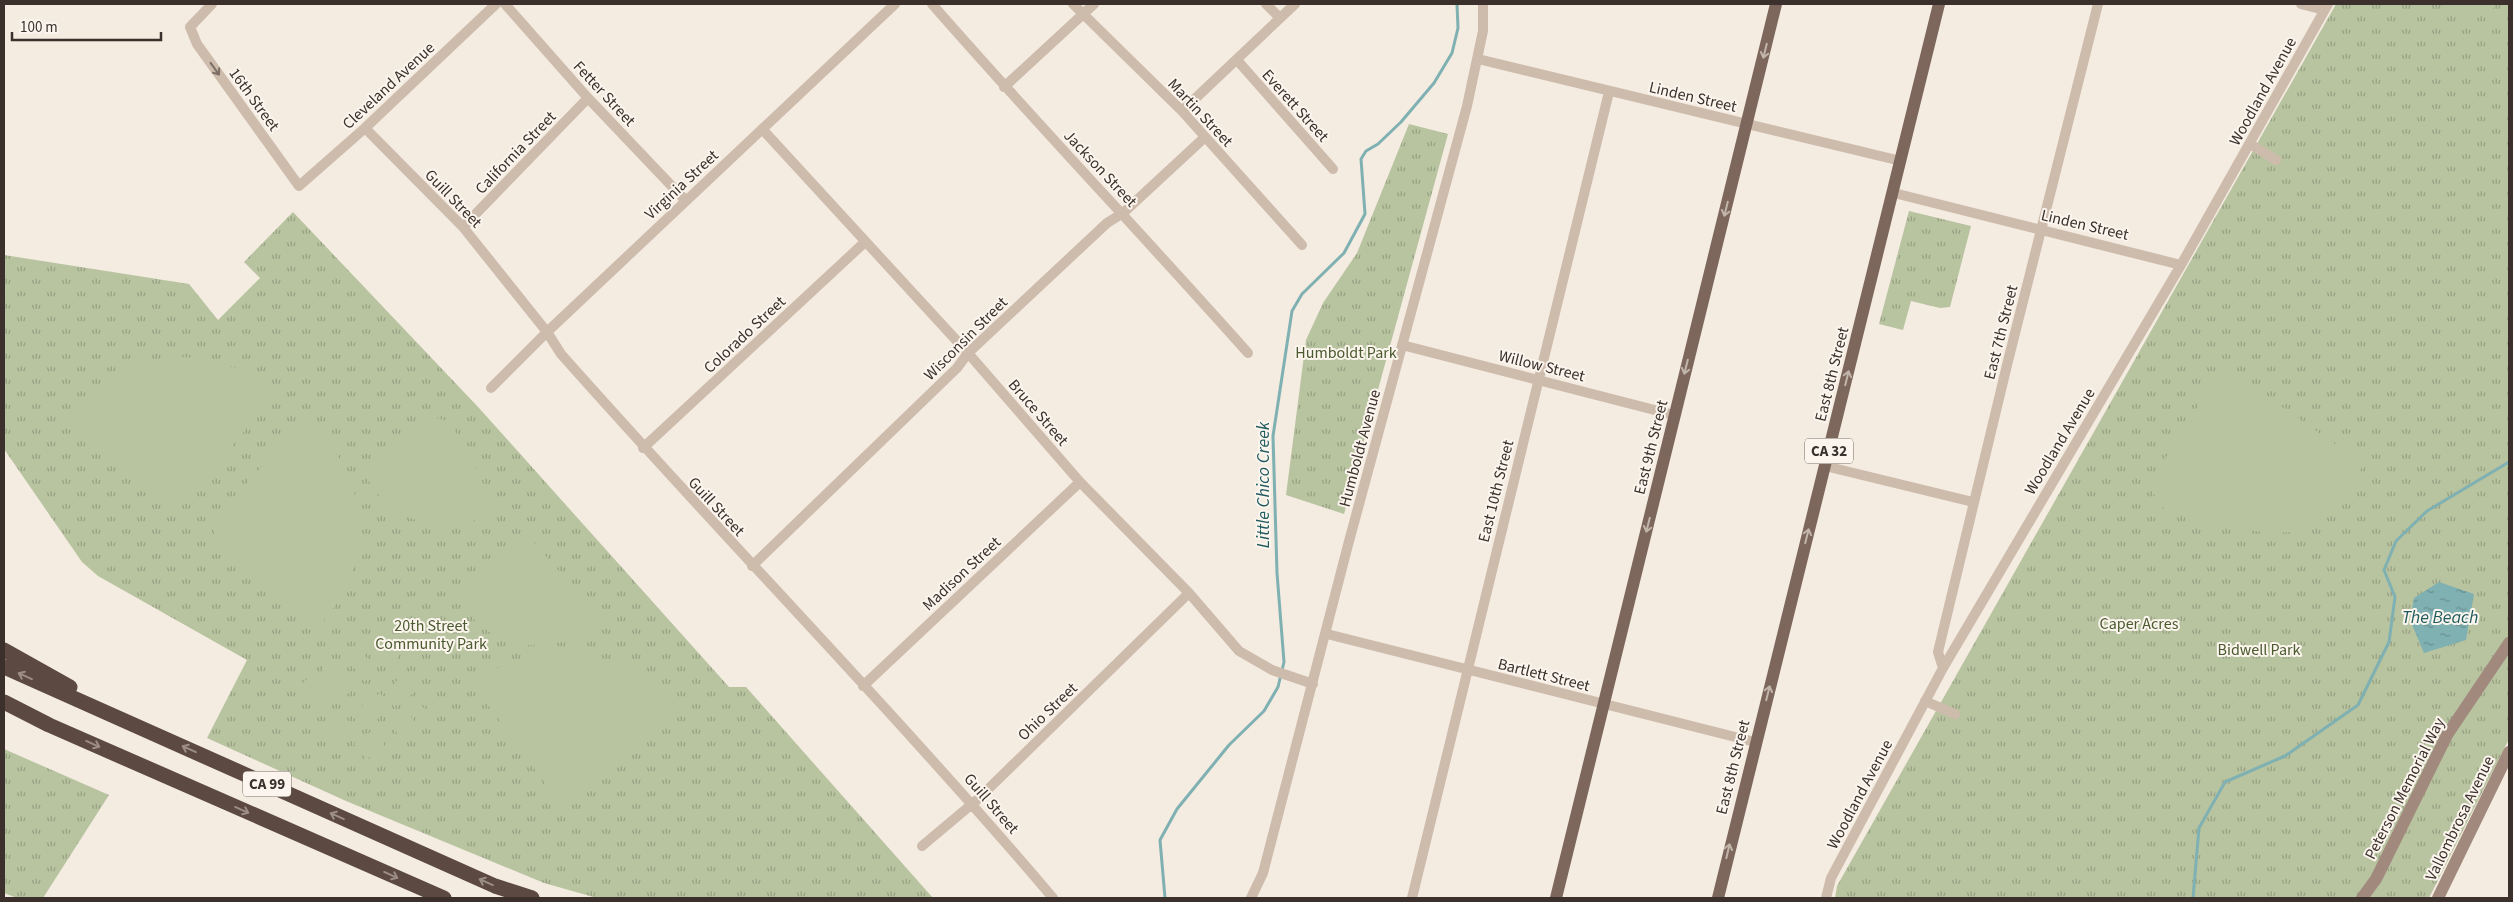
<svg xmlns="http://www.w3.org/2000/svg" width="2513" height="902" font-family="'Source Sans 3',sans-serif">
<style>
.grass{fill:url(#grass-tufts)}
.pitch{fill:#b8c4a0}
.water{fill:url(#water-ripples)}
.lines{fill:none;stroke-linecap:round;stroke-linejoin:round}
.stream{stroke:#7fb0b2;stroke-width:3}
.street{stroke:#cdbbac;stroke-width:10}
.secondary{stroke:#a18a7d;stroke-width:12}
.primary{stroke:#7d675c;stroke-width:12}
.highway{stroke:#5c4a42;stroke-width:15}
.oneway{stroke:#c2b5ac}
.oneway2{stroke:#7d6f65}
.oneway3{stroke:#9c8e87}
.labels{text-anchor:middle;stroke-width:4;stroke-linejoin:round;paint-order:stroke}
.shield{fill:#fbf5ee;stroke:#756b66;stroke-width:1}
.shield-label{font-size:15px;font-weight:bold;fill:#3b302b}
.street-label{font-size:16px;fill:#3b302b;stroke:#fbf5ee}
.park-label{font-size:16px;fill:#4a5a2e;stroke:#fbf5ee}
.water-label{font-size:18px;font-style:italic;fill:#1f5a5e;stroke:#fbf5ee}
</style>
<defs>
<pattern id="grass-tufts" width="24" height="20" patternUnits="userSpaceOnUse" patternTransform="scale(1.25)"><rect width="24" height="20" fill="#b8c4a0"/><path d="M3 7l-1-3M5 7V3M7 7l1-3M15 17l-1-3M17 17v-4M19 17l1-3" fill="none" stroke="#97a083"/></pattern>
<pattern id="water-ripples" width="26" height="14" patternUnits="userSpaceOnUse" patternTransform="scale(1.25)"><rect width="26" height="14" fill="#7fb0b2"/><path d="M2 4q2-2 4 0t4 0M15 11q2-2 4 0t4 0" fill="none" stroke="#699091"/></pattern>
</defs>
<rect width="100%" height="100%" fill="#f4ebe1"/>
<path class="grass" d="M2336 4H2509V739L2429 898H1835L1837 886Z
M1409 124 1448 134 1344 514 1286 495 1306 340 1323 303 1357 253Z
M1909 211 1971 226 1950 307 1940 308 1911 301 1903 330 1879 324Z
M293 212 479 408 729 687H746L933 898H597L544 883 346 801 207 738 247 660 98 576 82 562 4 449V255L189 284 218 320 260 278 244 262Z
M4 749 109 795 43 898H17L4 893Z"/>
<path class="pitch" d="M2493 4 2495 7 2463 26 2450 5Z
M171 357C210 356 245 367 275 393L192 496C185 504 176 505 168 498L68 417C95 382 127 362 171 357Z
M2224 374 2251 395 2261 392 2363 464 2348 499 2313 526 2294 532 2268 533 2198 522 2165 510 2148 486 2216 377Z
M304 418C370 472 378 560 321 624L220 540C212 533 211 524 218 516Z
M438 418 451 423 497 509C488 513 478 520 469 522 436 530 397 520 376 492 370 484 365 474 360 466Z
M523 538 531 539 600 618C593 623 587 631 579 635 548 652 507 648 480 625 472 618 464 608 456 600Z
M379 628 399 657 386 666 366 638Z
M357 644 377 673 364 682 344 653Z
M570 652C614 656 651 676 676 713L572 793C558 802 549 795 544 782L473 684C502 661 534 652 570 652Z
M335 660 355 688 342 698 322 669Z
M412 670 423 687 416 692 405 675Z
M313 675 333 704 320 714 300 685Z
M402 677 413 693 406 699 395 682Z
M390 686 401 702 394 707 383 691Z
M427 692 439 708 432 714 420 697Z
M380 693 391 709 384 714 373 698Z
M417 699 429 715 422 721 410 704Z
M368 701 379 718 372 723 361 707Z
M358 708 369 725 362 730 351 713Z
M405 708 416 724 409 729 398 713Z
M395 715 406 731 399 736 388 720Z
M346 717 357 734 350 739 338 722Z
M383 723 395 739 387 745 376 728Z
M336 724 347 740 340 746 329 729Z
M373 730 385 746 377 752 366 735Z
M361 739 373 755 366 760 354 744Z
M351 746 363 762 356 767 344 751Z"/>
<path class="water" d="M2439 582 2474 594 2466 640 2424 653 2410 620 2414 598Z"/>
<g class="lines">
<path class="stream" d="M1165 898 1160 840 1177 809 1229 745 1264 711 1278 687 1284 662 1277 573 1273 436 1292 311 1302 294 1344 253 1365 214 1361 159 1366 151 1378 144 1401 122 1434 83 1452 53 1458 28 1457 4
M2193 898 2199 828 2225 782 2285 756 2358 705 2389 642 2395 597 2384 570 2396 541 2427 511 2509 462"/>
<path class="street" d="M212 4 190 27 197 44 299 186 365 128 496 4
M505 4 588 98 685 200
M932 4C1035 122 1144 236 1248 353
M1073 4 1182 111 1302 245
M1266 4 1280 18
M2301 4 2324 10
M1478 59 1901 161
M1237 60 1333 169
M1004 87 1094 4
M1182 111 1295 4
M365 128 463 227 547 332 561 354C723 537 895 712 1053 898
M763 130 968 353 1080 482 1189 593 1239 651 1272 670 1313 684
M2250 144 2276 160
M1894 193 2181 265
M463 227 588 98
M1402 345 1674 415
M491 388 547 332 895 4
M643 448 865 242
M1825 466 1973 502
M752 566 957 368 968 353 1107 223 1123 213 1204 138
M1327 634 1755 742
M1943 668 1938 652 2008 361 2098 4
M863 686 1080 482
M1925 701 1955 714
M922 846 978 799 1189 593
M1251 898 1263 873 1348 545 1467 106 1483 31V4
M1412 898 1609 92
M1826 898 1831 878 1943 668 2181 265 2328 4"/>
<path class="secondary" d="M2362 898 2376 879 2447 735 2509 643
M2438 898 2509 752"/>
<path class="primary" d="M1556 898 1776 4
M1718 898 1939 4"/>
<path class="highway" d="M4 650 70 687
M4 667 495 886 532 898
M4 702 49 725 444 898"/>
</g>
<defs><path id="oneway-shaft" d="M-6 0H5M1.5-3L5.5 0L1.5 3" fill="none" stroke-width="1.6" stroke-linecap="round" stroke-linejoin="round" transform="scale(1.25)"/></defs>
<g class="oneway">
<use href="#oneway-shaft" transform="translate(1765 51) rotate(104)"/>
<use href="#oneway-shaft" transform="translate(1726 209) rotate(104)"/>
<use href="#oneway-shaft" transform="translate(1686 367) rotate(104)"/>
<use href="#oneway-shaft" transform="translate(1847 378) rotate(-76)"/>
<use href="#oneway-shaft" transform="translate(1648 525) rotate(104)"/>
<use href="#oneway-shaft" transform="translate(1807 536) rotate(-76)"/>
<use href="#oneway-shaft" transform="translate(1768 693) rotate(-76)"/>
<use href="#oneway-shaft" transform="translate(1728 851) rotate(-77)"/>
</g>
<use class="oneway2" href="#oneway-shaft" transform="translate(215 69) rotate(54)"/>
<g class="oneway3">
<use href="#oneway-shaft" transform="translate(25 676) rotate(-156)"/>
<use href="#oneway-shaft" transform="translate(93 744) rotate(24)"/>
<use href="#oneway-shaft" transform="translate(189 749) rotate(-156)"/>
<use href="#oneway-shaft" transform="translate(242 810) rotate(24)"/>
<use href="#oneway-shaft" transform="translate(337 816) rotate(-156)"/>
<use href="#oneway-shaft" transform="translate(391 875) rotate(24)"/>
<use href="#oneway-shaft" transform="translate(486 882) rotate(-156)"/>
</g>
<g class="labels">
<g class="shield">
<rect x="1805" y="438.5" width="48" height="25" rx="4"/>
<rect x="243" y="771.5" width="48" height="25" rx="4"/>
</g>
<g class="shield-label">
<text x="1829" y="456">CA 32</text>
<text x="267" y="789">CA 99</text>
</g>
<g class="street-label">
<text transform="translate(388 85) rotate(-43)" y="6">Cleveland Avenue</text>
<text transform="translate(2262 91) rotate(-61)" y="6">Woodland Avenue</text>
<text transform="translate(605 93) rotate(47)" y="6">Fetter Street</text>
<text transform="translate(1693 96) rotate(13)" y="6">Linden Street</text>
<text transform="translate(255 99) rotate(54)" y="6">16th Street</text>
<text transform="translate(1296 105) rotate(48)" y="6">Everett Street</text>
<text transform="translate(1201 112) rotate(47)" y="6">Martin Street</text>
<text transform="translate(515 152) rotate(-46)" y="6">California Street</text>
<text transform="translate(1101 168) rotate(47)" y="6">Jackson Street</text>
<text transform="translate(681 184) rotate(-43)" y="6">Virginia Street</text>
<text transform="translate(454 198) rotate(46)" y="6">Guill Street</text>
<text transform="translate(2085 224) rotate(13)" y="6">Linden Street</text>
<text transform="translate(2000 332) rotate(-76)" y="6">East 7th Street</text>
<text transform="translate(744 334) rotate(-43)" y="6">Colorado Street</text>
<text transform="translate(965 338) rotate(-45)" y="6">Wisconsin Street</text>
<text transform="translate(1542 365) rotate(14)" y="6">Willow Street</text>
<text transform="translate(1831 374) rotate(-76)" y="6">East 8th Street</text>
<text transform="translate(1039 412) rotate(49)" y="6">Bruce Street</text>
<text transform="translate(2059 441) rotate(-59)" y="6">Woodland Avenue</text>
<text transform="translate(1650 447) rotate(-76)" y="6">East 9th Street</text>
<text transform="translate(1359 448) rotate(-75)" y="6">Humboldt Avenue</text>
<text transform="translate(1495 491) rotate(-76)" y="6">East 10th Street</text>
<text transform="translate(717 506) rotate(47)" y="6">Guill Street</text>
<text transform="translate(961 573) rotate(-43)" y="6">Madison Street</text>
<text transform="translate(1544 674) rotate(14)" y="6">Bartlett Street</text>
<text transform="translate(1047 711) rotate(-44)" y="6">Ohio Street</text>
<text transform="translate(1732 767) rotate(-76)" y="6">East 8th Street</text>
<text transform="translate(2404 788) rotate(-63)" y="6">Peterson Memorial Way</text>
<text transform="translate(1859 794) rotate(-62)" y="6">Woodland Avenue</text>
<text transform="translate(992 803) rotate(49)" y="6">Guill Street</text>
<text transform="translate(2459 818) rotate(-64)" y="6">Vallombrosa Avenue</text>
</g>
<g class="park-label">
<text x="1346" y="358">Humboldt Park</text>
<text x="2139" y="629">Caper Acres</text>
<text x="431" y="631">20th Street<tspan x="431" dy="18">Community Park</tspan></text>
<text x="2259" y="655">Bidwell Park</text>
</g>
<g class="water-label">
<text transform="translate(1263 485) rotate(-90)" y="6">Little Chico Creek</text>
<text x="2440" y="623">The Beach</text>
</g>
</g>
<rect width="2513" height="902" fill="none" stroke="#3b302b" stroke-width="10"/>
<path d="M12 32v8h149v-8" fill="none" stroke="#3b302b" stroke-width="2.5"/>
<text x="20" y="32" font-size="15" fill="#3b302b" stroke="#fbf5ee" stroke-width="4" paint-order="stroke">100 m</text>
</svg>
